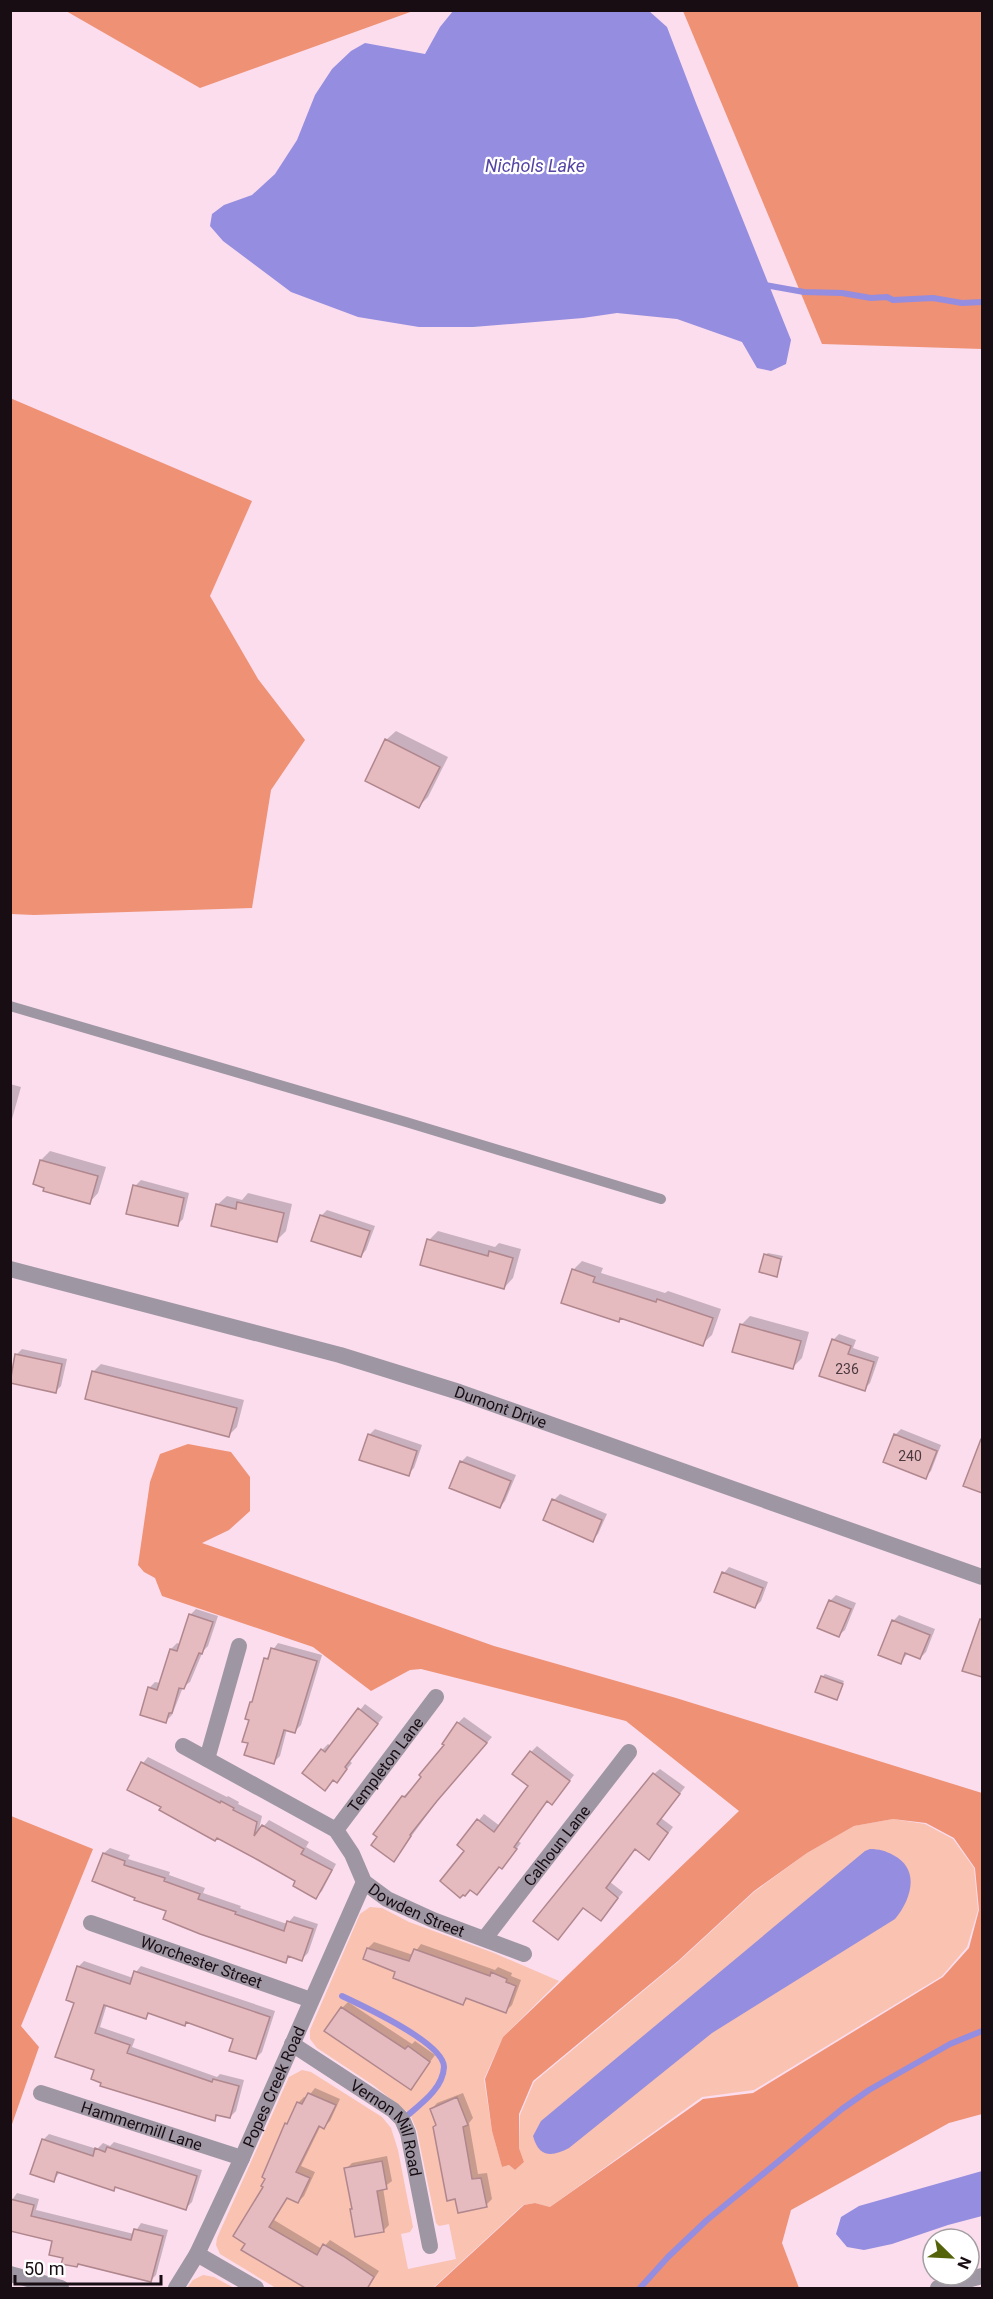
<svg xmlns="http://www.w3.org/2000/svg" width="993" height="2299" font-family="Roboto,sans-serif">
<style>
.green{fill:#f9c2b1}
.forest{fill:#ee9175}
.water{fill:#958ddf}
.shadow{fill:#0003}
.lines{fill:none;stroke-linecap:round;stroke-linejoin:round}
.stream{stroke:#958ddf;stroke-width:6}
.building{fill:#e6bbc0;stroke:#b0878d;stroke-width:1.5}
.service{stroke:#9f96a3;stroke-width:10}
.minor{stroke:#9f96a3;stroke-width:16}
.labels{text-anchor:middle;stroke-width:4.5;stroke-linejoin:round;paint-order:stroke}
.number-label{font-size:14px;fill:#4c383f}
.street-label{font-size:16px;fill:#190d14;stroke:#fff}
.water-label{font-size:18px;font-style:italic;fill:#5644a5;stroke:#fff}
</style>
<rect width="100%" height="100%" fill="#fbddee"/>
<path class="green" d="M893 1819 925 1824 953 1839 974 1868 978 1910 967 1947 942 1976 754 2090 702 2097 550 2207 535 2203 523 2205 433 2288H276L220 2254 216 2245 217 2238 289 2077 302 2070 311 2072 382 2117 391 2128 398 2150 413 2227 410 2232 401 2234 408 2269 456 2259 449 2224 439 2226 436 2223 417 2131 410 2114 373 2085 317 2048 310 2039V2030L360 1914 370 1907 382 1908 409 1922 494 1953 559 1981 503 2037 484 2079 492 2131 502 2167 509 2165 515 2170 524 2162 519 2148 520 2115 534 2082 678 1962 754 1892 807 1853 854 1826Z
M203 2275 214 2277 234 2288H187L193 2280Z"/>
<path class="forest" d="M66 11H413L200 88Z
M683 11H982V349L822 344Z
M10 398 252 501 210 596 258 679 305 740 271 790 252 908 34 915 11 914Z
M188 1444 231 1452 250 1477V1511L229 1530 202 1543 494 1646 676 1698 982 1793V2114L949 2123 791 2210 782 2243 799 2288H434L524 2205 535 2203 550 2207 703 2099 753 2093 943 1977 969 1948 979 1910 975 1868 954 1838 926 1823 893 1819 854 1826 807 1853 754 1891 678 1961 533 2081 519 2114V2148L524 2162 515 2170 509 2165 502 2167 492 2131 485 2079 503 2037 739 1811 626 1721 421 1669 410 1670 371 1691 313 1647 162 1596 155 1578 144 1572 138 1565 150 1482 160 1454Z
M11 1816 93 1849 21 2026 39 2047 11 2127Z"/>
<path class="water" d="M453 11H649L667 27 696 103 791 340 786 364 771 371 757 368 742 342 677 319 617 313 583 318 473 327H419L358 317 291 292 223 241 210 226 212 214 224 205 252 195 275 174 297 140 315 95 332 69 351 51 365 43 425 54 440 27Z
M870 1849C879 1849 886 1851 893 1855 921 1869 911 1900 895 1919L712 2033 569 2148C552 2157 539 2158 533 2136L541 2121 865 1851Z
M982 2171V2216L948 2225 892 2244 864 2250 847 2247 836 2234 841 2217 859 2206Z"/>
<path class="shadow" d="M396 731 448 757 428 797 419 806 386 740Z
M10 1084 21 1087 10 1126Z
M50 1151 106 1167 98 1193 89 1203 41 1160Z
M141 1180 189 1193 183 1219 177 1225 135 1186Z
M248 1193 292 1204 286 1231 277 1240 217 1205 227 1196 242 1200Z
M327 1210 375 1226 366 1250 361 1256 321 1216Z
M438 1231 495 1247 499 1243 521 1249 513 1278 504 1288 429 1240Z
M768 1253 783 1256 776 1275 765 1255Z
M582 1261 603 1268 601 1273 665 1293 668 1291 721 1309 712 1335 702 1344 622 1317 619 1320 573 1270Z
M750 1316 809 1332 802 1358 793 1367 741 1325Z
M839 1334 856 1340 853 1348 879 1357 870 1383 864 1389 833 1340Z
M22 1349 67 1359 61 1386 55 1392 16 1355Z
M101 1364 244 1400 237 1427 229 1435 93 1372Z
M375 1429 422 1445 414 1468 408 1474 369 1435Z
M901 1429 941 1445 931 1471 925 1477 895 1435Z
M981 1454 982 1455V1492L965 1485Z
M467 1456 516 1475 505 1501 500 1507 461 1462Z
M560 1494 607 1514 598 1534 592 1540 554 1500Z
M729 1567 768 1582 761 1601 755 1607 716 1591 724 1573Z
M836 1595 856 1603 845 1630 839 1635 830 1601Z
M196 1609 218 1616 208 1646 203 1651 190 1682 183 1687 172 1715 166 1721 149 1688 155 1682 160 1683 171 1649 177 1643 180 1644 190 1615Z
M899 1615 935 1629 926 1652 920 1658 908 1653 900 1663 893 1621Z
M981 1637H982V1676L964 1670Z
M278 1643 322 1655 301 1725 295 1731 287 1729 280 1756 274 1762 249 1742 266 1659Z
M825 1674 844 1681 837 1698 822 1677Z
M365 1704 383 1717 350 1761 352 1763 342 1775 304 1773 322 1750 328 1744 331 1746Z
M464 1717 492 1737 443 1793 394 1860 403 1797 409 1791H411L446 1745 458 1723Z
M537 1746 574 1775 557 1797 548 1800 518 1841 521 1843 507 1861 466 1851 459 1845 479 1820 484 1814 500 1826 530 1786 531 1752Z
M148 1757 227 1797 228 1796 239 1802 238 1804 262 1816 258 1833 269 1820 309 1842 306 1847 336 1864 322 1891 316 1897 297 1881 129 1789 143 1763Z
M660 1769 685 1787 661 1818 673 1827 655 1852 636 1848 610 1882 623 1892 606 1914 584 1906 654 1774Z
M110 1848 130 1855 128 1859 170 1872 169 1875 205 1888 203 1893 241 1906 240 1908 287 1924 294 1916 318 1924 308 1953 302 1959 291 1956 285 1961 94 1880 104 1853Z
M374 1942 413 1955 421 1944 495 1970 498 1967 512 1973 511 1976 521 1980 512 2005 506 2011 469 1997 463 2003 365 1958 368 1948Z
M84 1961 133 1978 136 1972 141 1966 275 2011 262 2052 256 2058 235 2038 187 2021 184 2024 151 2012 145 2017 107 2004 100 2027 135 2039 132 2047 217 2077 220 2074 244 2080 236 2111 230 2117 219 2114 214 2119 96 2069 76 2002 78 1967Z
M348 2002 412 2044 415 2041 435 2055 411 2088 342 2008Z
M315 2088 340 2099 330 2121 324 2127 321 2125 301 2166 315 2172 304 2196 298 2202 288 2197 274 2220 322 2249 330 2240 379 2271 368 2288H339L243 2249 286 2124 291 2120 298 2103 304 2097 307 2098Z
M463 2093 473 2118 469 2123 478 2174 487 2173 492 2199 486 2205 432 2109 437 2103Z
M49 2134 97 2149 103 2143 110 2146 114 2142 202 2170 192 2202 186 2208 117 2186 113 2189 60 2172 53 2181 43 2140Z
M387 2156 392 2181 383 2188 389 2225 383 2231 354 2208 346 2169 352 2163Z
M17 2193 39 2199 36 2210 134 2234 141 2223 168 2230 156 2275 150 2281 65 2257 54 2240 10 2203Z"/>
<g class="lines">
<path class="stream" d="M765 285 804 292 842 293 871 298 887 297 893 300 933 298 962 303 982 302
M342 1996C363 2006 444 2043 444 2067 443 2088 422 2103 408 2115
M640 2288 668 2257 707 2220 842 2109 869 2090 950 2044 982 2031"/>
</g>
<path class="building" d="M385 739 440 767 419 808 365 781Z
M40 1160 98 1176 90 1204 43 1191 44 1188 33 1184Z
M133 1185 184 1198 178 1226 126 1214Z
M237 1202 284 1213 277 1242 211 1226 216 1204 236 1209Z
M320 1215 370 1231 361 1257 311 1241Z
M427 1239 488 1256 489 1251 513 1258 504 1289 420 1265Z
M764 1254 781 1259 777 1277 759 1272Z
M572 1269 595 1277 593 1282 656 1302 657 1299 713 1318 703 1346 620 1318 619 1322 561 1303Z
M740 1324 801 1341 793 1369 732 1352Z
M832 1339 851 1346 848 1354 874 1362 865 1391 819 1376Z
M15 1354 62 1364 56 1393 10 1383Z
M92 1371 237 1408 229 1437 85 1399Z
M368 1434 417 1451 409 1476 359 1460Z
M894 1434 937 1451 926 1479 883 1462Z
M981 1439H982V1493L963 1486Z
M460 1461 511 1481 500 1508 449 1488Z
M552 1499 602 1520 593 1542 543 1520Z
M722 1572 763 1588 755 1608 714 1592Z
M829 1600 851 1609 839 1637 817 1628Z
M189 1614 213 1622 202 1654 199 1653 184 1689 179 1688 172 1713H169L166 1723 140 1715 148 1687 157 1690 170 1649 177 1651Z
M980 1619 982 1620V1677L962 1671Z
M892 1620 930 1635 920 1659 905 1653 901 1664 878 1655Z
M271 1648 317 1661 295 1733 284 1730 274 1764 244 1755 248 1743 242 1742 249 1720 245 1719 250 1702H252L264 1658 268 1659Z
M821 1676 843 1684 837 1700 815 1692Z
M358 1708 378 1724 345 1767 347 1769 337 1783 333 1780 325 1791 302 1773 321 1749 325 1752Z
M457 1722 487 1743 437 1801 410 1835 411 1836 394 1862 371 1845 377 1837 373 1834 402 1796 405 1797 421 1777 419 1775 444 1745 442 1744Z
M530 1751 570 1781 552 1805 547 1801 514 1847 517 1849 502 1869 499 1867 477 1895 470 1890 465 1896 463 1895 460 1898 440 1881 464 1851 457 1845 477 1819 494 1832 528 1786 512 1774Z
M141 1762 220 1803 221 1801 234 1808 233 1810 257 1822 254 1836 262 1825 304 1849 301 1854 332 1870 316 1899 293 1886 295 1881 258 1860 217 1838 215 1841 159 1810 161 1807 127 1790Z
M653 1773 680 1794 657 1824 668 1833 649 1860 635 1849 606 1888 618 1898 601 1921 583 1908 558 1940 533 1921Z
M103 1853 125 1861 124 1865 165 1878 164 1881 200 1894 198 1899 236 1912 235 1914 284 1931 287 1921 313 1929 302 1961 288 1956 286 1963 200 1934 163 1919 166 1911 134 1900 135 1898 92 1881Z
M367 1948 409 1961 414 1949 490 1976 491 1972 507 1979 506 1982 516 1986 506 2013 466 1998 463 2005 393 1978 395 1972 363 1959Z
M77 1966 130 1984 134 1971 270 2017 256 2059 229 2051 233 2039 186 2022 185 2026 148 2013 146 2019 104 2005 95 2033 130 2045 127 2053 212 2082 213 2079 239 2086 230 2118 216 2115 215 2121 100 2086 101 2083 91 2079 94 2070 55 2057 74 2003 66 2000Z
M341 2007 405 2049 408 2046 430 2062 411 2090 324 2031Z
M308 2093 336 2105 324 2129 319 2126 296 2172 310 2178 298 2203 287 2198 269 2227 317 2255 323 2244 343 2256 374 2277 367 2289H307L241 2250 245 2244 233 2236 263 2187 261 2186 265 2179 262 2177 285 2123 287 2124 297 2102 302 2104Z
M457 2097 468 2125 463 2127 472 2179 481 2178 487 2207 458 2213 455 2199 447 2201 433 2127 436 2125 430 2109Z
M42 2139 93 2156 95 2148 105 2152 107 2147 197 2176 186 2210 115 2187 114 2191 57 2172 54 2182 30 2174Z
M382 2161 387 2189 377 2191 384 2232 355 2237 350 2209H352L344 2168Z
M10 2199 34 2205 31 2216 131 2240 134 2229 163 2236 151 2282 78 2264 77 2267 61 2264 63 2258 49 2255 52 2241 10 2231Z"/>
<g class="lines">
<path class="service" d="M10 1006 406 1122 661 1199"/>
<g class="minor">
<path id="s1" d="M10 1269 340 1355 459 1392 982 1577"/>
<path id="s2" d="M183 1746 336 1830 352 1854 364 1882 387 1899 433 1920 524 1954"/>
<path d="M207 1759 239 1646"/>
<path id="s3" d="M336 1830 436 1697"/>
<path id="s4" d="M91 1923 311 2000"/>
<path id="s5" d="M485 1938 629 1752"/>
<path id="s6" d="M292 2044 393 2110 402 2119 408 2133 430 2246"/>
<path id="s7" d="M41 2093 242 2158"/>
<path d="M197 2254 256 2288"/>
<path d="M10 2274 61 2288"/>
<path id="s8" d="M176 2288 197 2254 242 2158 364 1882"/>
<path d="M938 2288 982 2276"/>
</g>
</g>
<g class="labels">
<g class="number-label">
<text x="847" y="1374">236</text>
<text x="910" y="1461">240</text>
</g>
<g class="street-label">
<text dy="6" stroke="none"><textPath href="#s1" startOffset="510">Dumont Drive</textPath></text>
<text dy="6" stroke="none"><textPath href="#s3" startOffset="82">Templeton Lane</textPath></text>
<text dy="6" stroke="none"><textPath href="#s5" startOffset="117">Calhoun Lane</textPath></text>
<text dy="6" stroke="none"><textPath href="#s2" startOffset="294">Dowden Street</textPath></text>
<text dy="6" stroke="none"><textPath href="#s4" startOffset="117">Worchester Street</textPath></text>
<text dy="6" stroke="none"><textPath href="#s8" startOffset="224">Popes Creek Road</textPath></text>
<text dy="6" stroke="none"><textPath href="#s7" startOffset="106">Hammermill Lane</textPath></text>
<text dy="6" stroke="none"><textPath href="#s6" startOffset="132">Vernon Mill Road</textPath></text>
</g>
<g class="water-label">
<text x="535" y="172">Nichols Lake</text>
</g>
</g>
<rect width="993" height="2299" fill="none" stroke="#190d14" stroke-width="24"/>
<g transform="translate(951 2257) rotate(114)"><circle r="28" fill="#ffffff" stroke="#a39ea1" stroke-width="1.5"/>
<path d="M0-4.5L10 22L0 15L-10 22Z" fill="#546309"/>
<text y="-9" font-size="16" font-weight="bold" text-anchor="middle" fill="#190d14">N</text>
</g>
<path d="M15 2275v9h146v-9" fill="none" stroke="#190d14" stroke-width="3"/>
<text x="24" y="2275" font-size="18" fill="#190d14" stroke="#ffffff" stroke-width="4.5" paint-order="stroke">50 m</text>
</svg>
